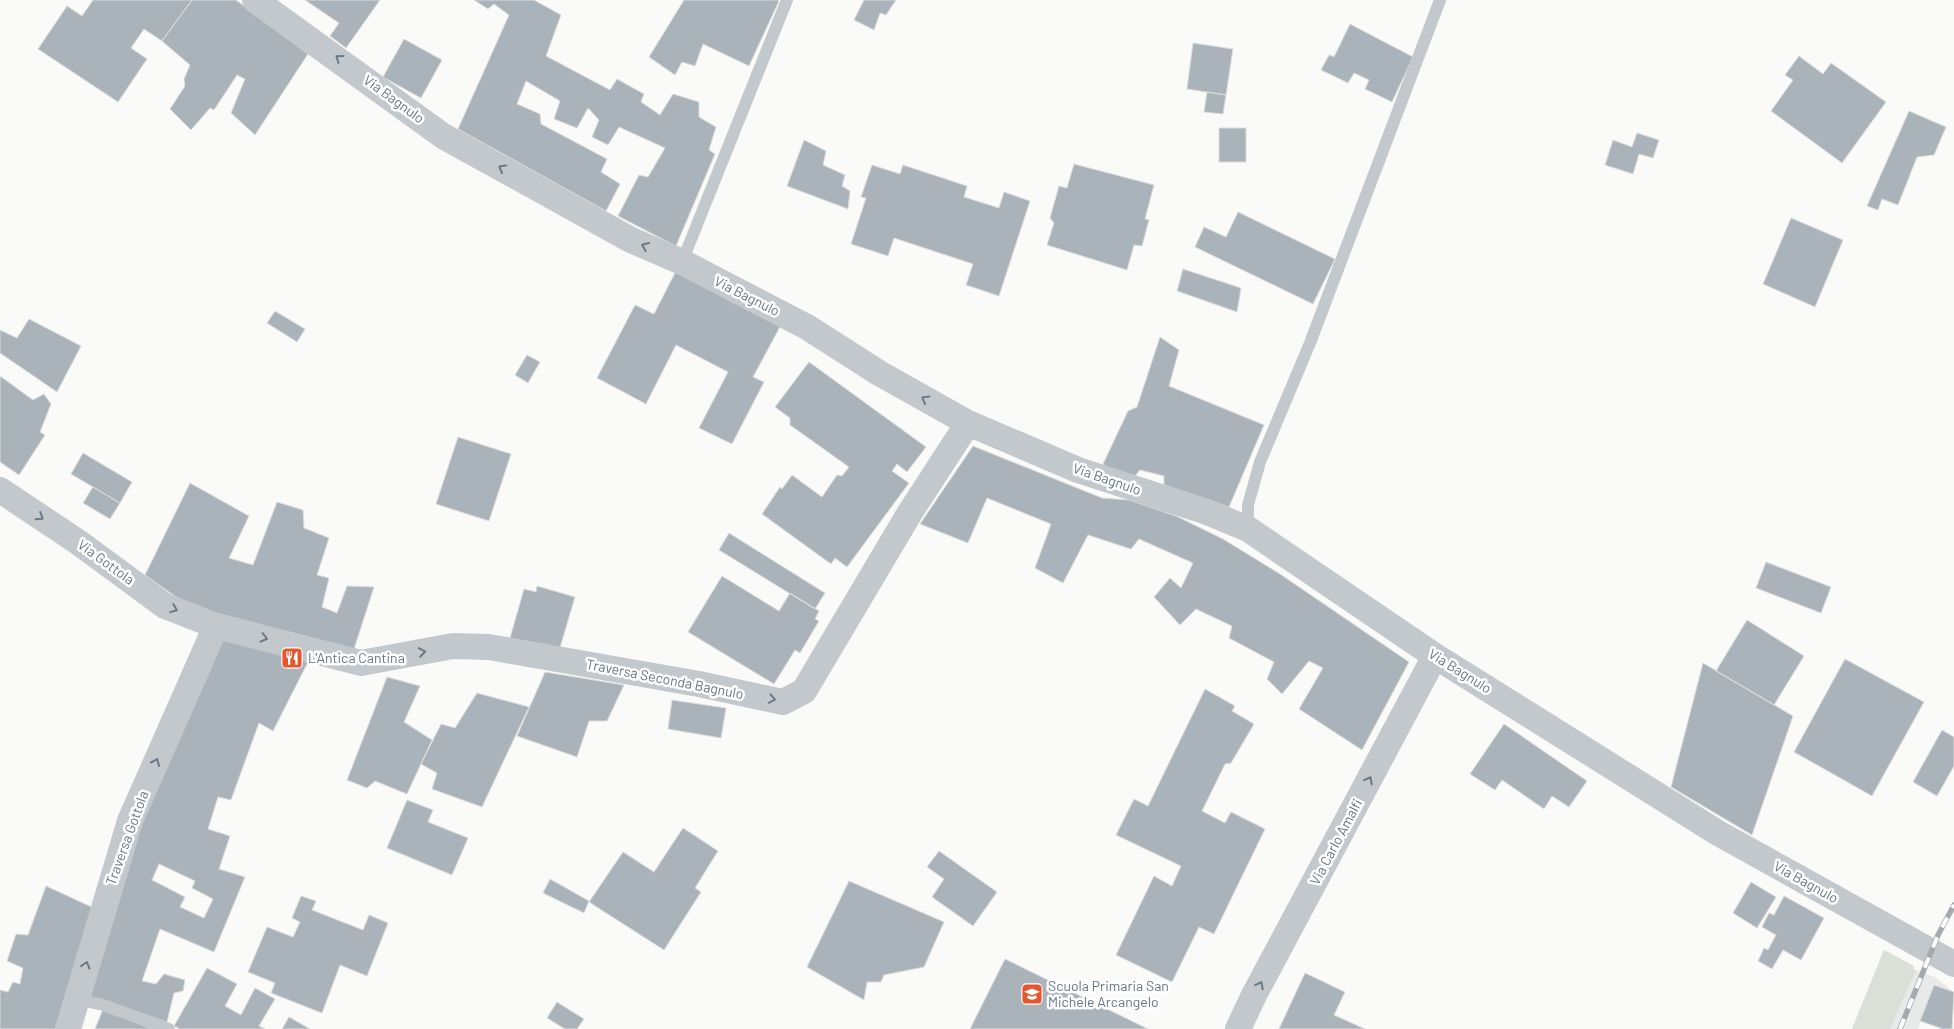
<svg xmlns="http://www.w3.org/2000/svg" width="1954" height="1029" font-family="Barlow,sans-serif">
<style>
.built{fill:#e8e9e9}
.green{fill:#dadfd7}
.building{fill:#aab3b9;stroke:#dcdcda;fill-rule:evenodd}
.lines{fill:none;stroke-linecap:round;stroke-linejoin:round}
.service{stroke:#c3c8cc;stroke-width:12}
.minor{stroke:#c3c8cc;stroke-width:26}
.rail-casing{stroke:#a2aab0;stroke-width:5.5}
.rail{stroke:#fff;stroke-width:4;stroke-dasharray:11;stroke-linecap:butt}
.oneway{stroke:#6a7a87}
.labels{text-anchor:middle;stroke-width:5;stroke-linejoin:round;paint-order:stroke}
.street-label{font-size:14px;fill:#657683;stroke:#fff}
.poi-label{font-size:14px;fill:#657683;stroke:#fff;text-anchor:start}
</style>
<rect width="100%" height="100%" fill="#fafaf8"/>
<path class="built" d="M1884 950 1914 966 1913 969 1935 977 1954 992 1933 985 1918 1029H1852Z"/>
<path class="green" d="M1884 950 1914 966 1913 969 1916 970 1890 1029H1852Z"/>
<path class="building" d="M93 0H192L162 41 144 29 131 48 147 59 118 102 38 49 67 6 82 16Z
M192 0H236L308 54 255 135 231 113 245 79 237 75 214 110 210 108 191 130 170 109 185 86 184 79 190 65 162 41Z
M305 0H380L346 48 330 36 339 23Z
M474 0H534L561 15 546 56 610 90 617 79 644 94 641 102 660 115 673 94 699 102V117L716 127 709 150 715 154 676 246 618 216 639 175 648 177 665 148 619 127 608 145 592 137 599 120 588 108 577 128 554 119 560 101 526 81 517 104 540 114 541 124 607 159 601 172 620 184 606 211 458 129 509 15 494 4 488 9Z
M684 0H778L779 1 749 66 703 44 695 66 682 62 675 75 649 57Z
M864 0H896L886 15 880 13 874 30 854 20Z
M1350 24 1413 57 1392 102 1365 89 1369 80 1354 73 1348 83 1321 70 1329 55 1334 57Z
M404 39 442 60 421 98 383 77Z
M1193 43 1233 49 1226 95 1187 89Z
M1799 56 1823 74 1831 63 1886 102 1842 163 1771 111 1793 80 1785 75Z
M1207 92 1226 95 1223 114 1204 112Z
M1909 111 1946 127 1934 155 1917 157 1898 205 1882 199 1878 210 1867 206Z
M1219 128H1246V162H1219Z
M1637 133 1659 140 1653 158 1639 154 1633 174 1605 165 1613 140 1632 147Z
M804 140 826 151 823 165 845 175 842 186 850 191 848 209 787 186Z
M1074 164 1154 185 1145 219 1149 220 1142 246 1134 245 1127 270 1047 245 1054 223 1050 218 1059 186 1067 188Z
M872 165 900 174 903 165 967 186 964 197 999 208 1004 192 1030 201 999 296 966 285 973 264 894 238 888 256 851 244 866 198 861 197Z
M1238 212 1335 259 1313 304 1195 247 1204 227 1226 237Z
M1791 218 1843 240 1815 307 1763 284Z
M1183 269 1241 288 1237 312 1177 291Z
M676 271 781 325 753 377 764 382 732 444 699 428 728 372 676 345 646 404 597 378 635 305 654 314Z
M275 311 305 329 297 342 267 323Z
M29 319 81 346 57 392 0 353V330L17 338Z
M1160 337 1179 350 1169 386 1264 425 1229 507 1164 485V476L1140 470 1130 482 1103 464 1128 411 1137 407Z
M527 355 540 362 528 383 515 375Z
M809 362 926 447 907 472 897 464 892 471 909 483 847 567 835 558 831 564 762 514 780 487 782 489 792 475 822 497 837 475 842 476 849 467 790 425V418L775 407Z
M0 376 33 400 44 394 51 404 40 432 45 435 19 475 0 462Z
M458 437 511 454 489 521 436 504Z
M973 446 1102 498 1129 500 1176 516 1223 539 1280 574 1409 662 1362 750 1299 709 1323 668 1309 661 1282 694 1267 679 1274 662 1229 638 1232 626 1196 609 1180 625 1154 597 1170 578 1181 588 1193 563 1139 539 1131 549 1088 535 1063 583 1035 568 1051 524 987 498 968 543 920 524Z
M83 453 132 482 120 503 71 474Z
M190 483 249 516 229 558 253 565 277 502 303 510 304 528 329 538 317 575 329 578 322 607 337 613 347 586 374 587 354 649 189 606 145 575Z
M93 487 120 503 110 519 83 503Z
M729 533 825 593 815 609 719 550Z
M1766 562 1831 587 1821 613 1756 588Z
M722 576 779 611 790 593 819 611 815 619 819 621 800 653 795 650 774 684 688 632Z
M537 586 575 597 559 651 510 638 524 589 536 592Z
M1747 620 1804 656 1774 705 1716 671Z
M224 637 308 662 273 731 259 723 231 800 218 797 208 829 230 836 219 869 245 877 214 952 160 929 142 981 156 984 164 974 185 980 183 991 174 993 167 1022 83 995 133 838ZM159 864 195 881 192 888 213 899 204 918 180 907 185 897 152 880Z
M1845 659 1924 702 1872 796 1794 752Z
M1703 663 1793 716 1752 835 1671 787Z
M545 672 624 685 607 721H589L577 757 517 736Z
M387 677 420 686 404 722 432 740 407 794 375 781 367 788 347 780Z
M1205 689 1235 706 1232 711 1254 724 1231 763 1225 764 1202 811 1225 823 1231 812 1265 829 1214 934 1199 927 1172 982 1116 955 1154 876 1172 886 1181 866 1116 835 1134 799 1148 806Z
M477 693 529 707 482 807 432 789 437 773 421 764 441 724 455 728Z
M672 700 726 708 721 738 668 729Z
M1504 724 1587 781 1569 807 1552 796 1544 809 1502 780 1495 790 1470 774Z
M1942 730 1954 737V766L1937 796 1913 782Z
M407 800 433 810 428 822 468 838 452 875 387 848Z
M683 828 718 851 695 888 701 892 664 950 589 902 623 852 654 872Z
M939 851 997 892 973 926 932 897 944 879 927 867Z
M550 879 589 901 584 913 543 893Z
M849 881 944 922 924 967 884 975 881 982H867L864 1000 807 967Z
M1751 882 1776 897 1757 928 1733 913Z
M46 886 96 909 55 1029H0V990L8 992 13 982 20 984 23 968 7 961 16 934 28 935Z
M301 896 316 901 312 910 363 930 369 915 388 923 367 976 340 965 322 1013 271 993 275 983 248 972 267 927 293 937 300 922 292 918Z
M1784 896 1824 918 1801 960 1783 950 1772 969 1758 961 1764 948 1768 950 1776 935 1762 927 1769 913 1774 915Z
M1005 959 1148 1029H970Z
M207 968 237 984 225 1006 241 1015 255 988 275 999 259 1026 265 1029H180L174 1026Z
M1305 973 1345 992 1334 1015 1365 1029H1279Z
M1934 985 1954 992 1952 1029H1943L1920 1021Z
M557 1002 584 1019 577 1029H565L547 1018Z
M103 1009 152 1029H95Z
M289 1017 310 1029H282Z"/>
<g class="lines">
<path class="service" d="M682 262 787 0
M1248 529V505L1260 462 1310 343 1440 0
M76 999 103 1005 169 1029"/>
<path class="minor" d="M255 0 443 136 631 240 682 262 807 327 879 373 968 423 1078 470 1207 512 1248 529 1435 656 1718 833 1954 964
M0 490 78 542 165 606 216 626 361 663 453 646 489 647 699 684 783 702 804 691 909 514 968 423
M68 1029 130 821 216 626
M1238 1029 1254 995 1435 656"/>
<g class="rail-casing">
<path id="rail" d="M1900 1029 1938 935 1954 905"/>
</g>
<use href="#rail" class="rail"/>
</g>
<defs><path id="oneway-chevron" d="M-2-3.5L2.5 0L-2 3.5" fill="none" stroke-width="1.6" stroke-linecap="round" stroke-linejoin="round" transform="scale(1.25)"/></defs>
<g class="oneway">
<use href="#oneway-chevron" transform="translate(339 58) rotate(-144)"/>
<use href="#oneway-chevron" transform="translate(502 168) rotate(-151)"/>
<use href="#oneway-chevron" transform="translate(645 246) rotate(-157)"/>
<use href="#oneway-chevron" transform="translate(925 399) rotate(-150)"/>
<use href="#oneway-chevron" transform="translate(40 517) rotate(33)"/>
<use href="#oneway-chevron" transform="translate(174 609) rotate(22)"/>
<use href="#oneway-chevron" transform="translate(264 638) rotate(14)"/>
<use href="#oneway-chevron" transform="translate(422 652) rotate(-10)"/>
<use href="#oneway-chevron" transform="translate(772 699) rotate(11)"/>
<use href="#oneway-chevron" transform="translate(156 762) rotate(-66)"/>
<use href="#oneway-chevron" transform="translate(1369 780) rotate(-62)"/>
<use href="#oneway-chevron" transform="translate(86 965) rotate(-73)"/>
<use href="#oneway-chevron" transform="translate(1260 985) rotate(-62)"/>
</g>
<defs>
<g id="restaurant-square" transform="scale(1.125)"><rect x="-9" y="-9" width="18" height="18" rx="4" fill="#e4572e" stroke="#fff"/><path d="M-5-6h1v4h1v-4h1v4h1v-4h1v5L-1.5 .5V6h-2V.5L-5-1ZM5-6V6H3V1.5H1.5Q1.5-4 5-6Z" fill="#fff"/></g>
<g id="school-square" transform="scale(1.125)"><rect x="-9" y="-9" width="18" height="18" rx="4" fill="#e4572e" stroke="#fff"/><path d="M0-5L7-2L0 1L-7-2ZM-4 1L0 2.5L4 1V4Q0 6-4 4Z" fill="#fff"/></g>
</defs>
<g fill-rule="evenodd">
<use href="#restaurant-square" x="292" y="658"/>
<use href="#school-square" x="1032" y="994"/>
</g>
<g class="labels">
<g class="street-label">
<text transform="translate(394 99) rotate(36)" y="5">Via Bagnulo</text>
<text transform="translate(747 296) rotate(27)" y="5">Via Bagnulo</text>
<text transform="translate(1107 479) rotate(19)" y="5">Via Bagnulo</text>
<text transform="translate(106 562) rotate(36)" y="5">Via Gottola</text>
<text transform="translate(1460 671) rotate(32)" y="5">Via Bagnulo</text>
<text transform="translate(665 679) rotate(11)" y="5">Traversa Seconda Bagnulo</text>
<text transform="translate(127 838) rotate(-70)" y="5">Traversa Gottola</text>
<text transform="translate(1336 842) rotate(-62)" y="5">Via Carlo Amalfi</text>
<text transform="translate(1806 882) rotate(29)" y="5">Via Bagnulo</text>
</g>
<g class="poi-label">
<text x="308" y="663">L'Antica Cantina</text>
<text x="1048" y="991">Scuola Primaria San<tspan x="1048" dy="16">Michele Arcangelo</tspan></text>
</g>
</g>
</svg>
